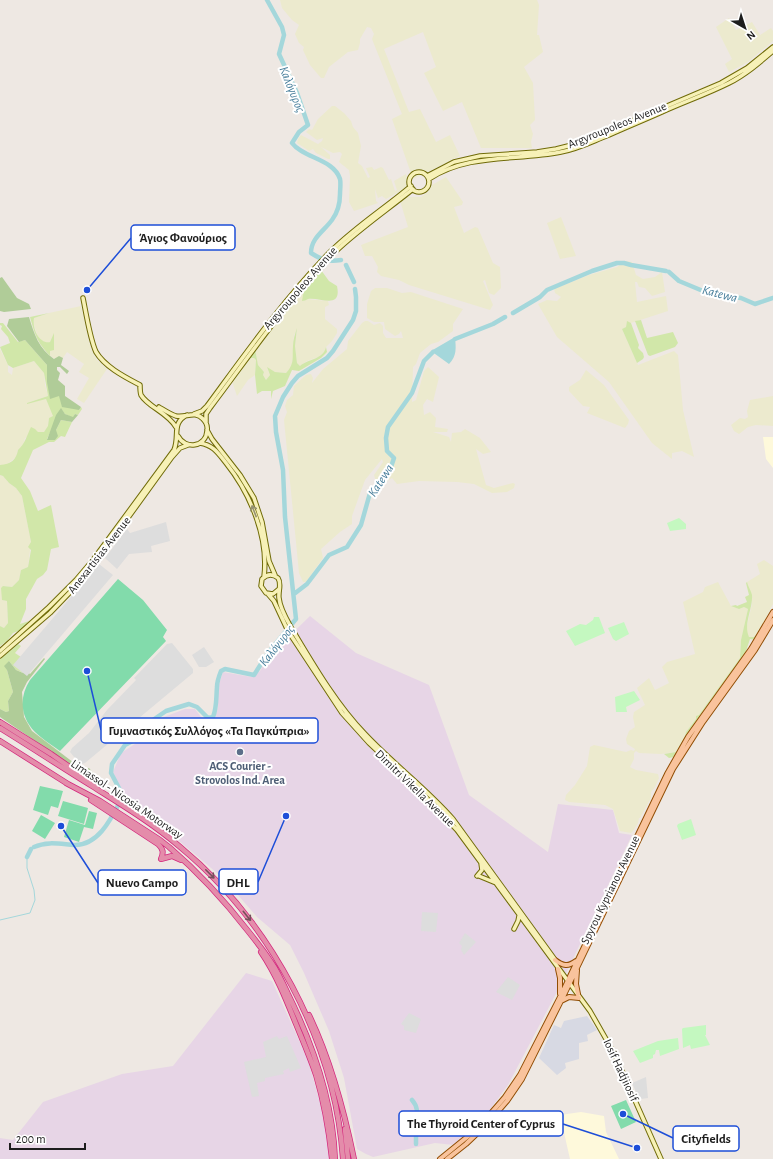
<svg xmlns="http://www.w3.org/2000/svg" width="773" height="1159" font-family="'Alegreya Sans',sans-serif">
<style>
.industrial{fill:#e7d5e6}
.education{fill:#fef9db}
.farmland{fill:#eceace}
.grass{fill:#d1e7a9}
.forest{fill:#b0cc98}
.park{fill:#c4f8c0}
.pitch{fill:#82dbab}
.parking{fill:#ddd}
.plaza{fill:#d7d9e3}
.water{fill:#a4d7db}
.lines{fill:none;stroke-linecap:round;stroke-linejoin:round}
.stream{stroke:#a4d7db;stroke-width:1}
.river{stroke:#a4d7db;stroke-width:4.5}
.secondary-casing{stroke:#706b08;stroke-width:5.5}
.primary-casing{stroke:#914d04;stroke-width:6}
.highway-casing{stroke:#d3287d;stroke-width:6}
.secondary{stroke:#f7f1b7;stroke-width:3.5}
.primary{stroke:#f9c39c;stroke-width:4}
.highway{stroke:#e48caa;stroke-width:4.5}
.oneway{stroke:#959272}
.oneway2{stroke:#774f5c}
.service-dot{fill:#5c6f8a;stroke:#fff;stroke-width:1.5}
.labels{text-anchor:middle;stroke-width:4;stroke-linejoin:round;paint-order:stroke}
.street-label{font-size:12px;fill:#1d1d1d;stroke:#fff}
.service-label{font-size:12px;font-weight:bold;fill:#4e5e75;stroke:#fff}
.water-label{font-size:13px;font-style:italic;fill:#467d9a;stroke:#fff}
.leader{fill:none;stroke:#1d4ed8;stroke-width:1.5}
.callout-dot{fill:#1d4ed8;stroke:#fff;stroke-width:1.5}
.callout{fill:#fff;stroke:#1d4ed8;stroke-width:1.5}
.callout-label{font-size:13px;text-anchor:middle;font-weight:bold;fill:#1d1d1d}
</style>
<rect width="100%" height="100%" fill="#eee8e3"/>
<path class="industrial" d="M310 616 356 653 429 685 469 795 548 852 558 804 613 810 619 833 632 835 560 986 508 1085 486 1115 454 1145 435 1143 373 1157 366 1154 357 1149 344 1078 329 1031 304 973 290 945 257 917 224 879 138 806 126 800 113 772 121 753 138 742 148 728 164 717 185 709H195L204 721 209 723 215 717 218 708V687L223 672 252 677 260 671 269 656Z
M246 973 272 981 308 1060 326 1123 330 1159H0V1138L13 1140 43 1102 122 1074 173 1066Z"/>
<path class="education" d="M763 437H773V468L766 459Z
M581 1112 604 1116 606 1132 619 1159H570L560 1115Z"/>
<path class="farmland" d="M280 0H537L539 5 537 35H539L543 52 524 67 533 83 535 120 530 125 533 134 531 142 532 148H481L462 102 443 111 424 73 436 67 423 32 384 49 409 112 420 109 436 142 450 135 460 156 413 179 392 119 402 114 372 39 374 34 371 28 367 27 360 39V43L358 50 348 52 329 67 324 78H321L310 65 303 50 304 47 299 43 295 34 299 25 292 20 282 8Z
M729 18 736 30 752 22 760 35 771 28 773 31V41L748 62 729 72 725 64 732 59 716 27Z
M332 106H335L344 113 351 121 353 127 358 133 361 146 358 163 362 166 368 178 370 177 366 168 372 167 374 170 381 167 383 168 389 180 391 179 395 191 397 190 394 181 406 174 409 185 408 187 386 199 382 196 378 198 375 189 376 201 378 203 354 211 349 202 350 176 349 170 339 162 342 154 340 152 333 153 321 147 330 155V159H328L316 153 313 149 309 151 297 143 298 139 301 135 318 144 322 141 323 138 317 140 306 132 309 129 312 130 318 119Z
M446 177 463 202 462 205 454 207 464 233 475 227 478 228 493 263 500 267 501 288 494 295 489 293 485 280 483 281 493 305 490 310 409 285 399 280 381 276 377 272 378 267 372 256H365L361 245 408 227 401 204V199L406 197H421L428 192 432 185Z
M561 217 576 256 560 259 547 223Z
M626 261 632 262 636 275 643 279 655 277 662 272 665 292 652 296 645 288 639 287 637 282H635L637 302 666 296 668 311 631 323 627 322 626 327 622 329 638 365 674 351 678 355 683 410 694 457 682 451 672 453V459L652 443 609 382 557 337 538 304 547 300 557 301 561 297 555 293 554 289 589 275 617 267Z
M375 288H387L402 293 411 292 463 309 453 324V331L438 342 431 344 420 353 416 364 413 367 412 402 416 400 424 371 428 367 439 377 433 402 427 399 423 405 424 415 430 412 436 418 435 427 448 429 447 432H433L449 437 451 442 452 433 461 432 465 429 480 438 491 452 483 454 476 449 486 485 494 488 513 483 515 484 514 488 507 492 492 493 474 484 457 482 419 481 397 484 392 478 382 484 376 482 374 475 383 462 382 459 365 480 352 516V524L340 532 321 549 323 558 306 582H303L299 573 284 420 287 412 285 406 287 400 293 395 294 386 306 375 311 374 313 378 312 383 323 369 347 349 348 341 362 323 365 321H368L374 325 380 323 383 326V333L386 338H403L401 331 399 334 395 336 385 329 384 322H374L367 318V304L371 291Z
M304 289 303 301 307 299 328 301 329 305 325 307V319L337 329V333L332 341 326 347 325 352 321 356 307 361 300 366 297 363 295 346 297 330 294 335 293 346 294 354 291 368 286 373 275 372 267 368 270 375 266 380 263 375 264 372 258 365 255 349Z
M81 306 91 349 97 360 107 369 84 403 77 399 89 378 79 372 84 364 67 352 63 358 59 356 55 359 50 356 49 351 54 349V334L50 342 47 343 42 341 38 337 33 322 34 318 49 313Z
M0 349 8 365V372L12 375 13 368 34 361 44 373 45 385 48 396 27 403 46 399 54 416 49 418 48 427 44 432H38L25 438 23 446 18 450 16 457 6 465H0Z
M250 358H254L256 360 255 375 248 380 237 396 232 381Z
M586 370 604 385 629 420 628 424 625 428 587 413 590 407 583 406 569 391V387L580 380Z
M773 396V426L756 425 748 427 739 434 734 431 731 425 740 418 745 419 748 417 747 411 750 400Z
M0 475 3 476 9 483 16 488 22 496 31 542 28 567 21 570 19 580 12 587 3 586 2 600 7 601 8 623 4 628 0 626Z
M764 560 773 566V604L759 632 754 637H749L746 631 752 604 751 594 747 582 760 574 757 564Z
M718 582 731 606 739 609 744 607 748 609 741 640 740 658 699 716H696V719L686 732 685 736 676 752 661 754 639 753 636 751 634 753V759L630 767 636 770 658 774 659 778 655 787 651 792V798L640 818H639L638 823 633 831 631 833 620 831 613 809 605 805 569 802 565 800 566 795 575 785 587 766 590 747 594 745 626 752 631 750 634 751 635 749 627 744 626 739 629 731 635 727 633 717 634 712 645 705 637 688 649 678 655 690 669 683 662 667 667 662 695 654 683 602 703 592 705 587Z"/>
<path class="grass" d="M321 270 329 281 337 286C342 310 320 297 308 299 306 300 304 301 302 301L304 289Z
M49 313 34 318C32 328 39 344 50 342L54 333V350L50 351V356C37 342 35 335 30 317Z
M641 320 647 338 673 332 678 343 675 347 650 356 648 355 635 321Z
M627 321 631 323 639 345 638 348 643 353 644 357 643 359 637 363 622 329 626 327Z
M0 323H3L18 342 25 340 47 365V382L59 396 79 410 81 407 82 409 78 415 75 414 73 418 65 414 61 409 47 439 55 440 56 430 61 420 72 422 65 437 61 436 54 442H49L33 450 21 478 30 491 38 511 51 505 59 547 51 549 47 570 43 575 37 579 26 599V609L20 624 29 621 21 630 13 633 7 641 0 646V626L4 628 8 623 7 601 2 600 1 588 3 586 12 587 19 580 21 570 28 567 31 550 28 547 31 542 22 496 16 488 9 483 3 476 0 475V465C11 464 16 460 18 450 25 444 27 435 31 427L35 429 38 432H44L48 426 49 418 53 416 46 399 27 404V403L48 396 44 373 34 361 13 368 8 365 0 347 10 343 8 337 1 329 2 326 0 325Z
M297 328 295 346 297 363 300 366C309 358 323 360 326 347L327 352 321 358 299 371 292 370 285 386 273 391 271 399V391H262L257 394 255 375 256 360 254 358H250L255 349 258 365 264 372 263 375 266 380 270 375 267 367 275 372 286 373C295 363 292 358 293 346 293 340 295 334 297 328Z
M747 582C748 586 751 591 752 595 753 609 743 624 749 637H754L759 632 755 640 750 639 745 654 703 712 674 757 669 758 664 754 676 752 685 736 686 732 696 719V716L699 715 740 658 741 640 748 609 744 607 739 609 731 606 736 605 737 606 747 602 745 597 749 595 746 583Z
M18 644 21 646 15 653 21 657 24 673 16 670 9 661 7 670 13 692 8 701 9 711 6 712 0 709V659Z"/>
<path class="forest" d="M2 277 17 298 29 304 31 309 4 312 0 311V278Z
M29 317C34 334 39 349 54 359L59 356 63 358 61 365 69 371 67 374 60 367H57V370L60 373 58 380 65 386V396L81 407 79 410 62 407 59 396 50 399 47 382V365L25 340 19 342 7 326 9 319Z
M61 408 65 414 73 417 75 414 78 415 72 422 61 420 56 430 58 436 55 440H47L56 415Z
M44 658 45 659 27 682 22 692 24 717 32 731 82 769 89 768 102 784 101 786 0 717V709L6 712 9 711 8 701 13 692 7 670 4 666 9 661 16 670 23 673 18 663 30 674Z"/>
<path class="park" d="M679 518 686 524V529L670 531 667 523Z
M594 617H599L605 633 575 646 566 631 580 624 586 625 593 620Z
M624 622 629 634 616 641 613 639 608 628Z
M634 691 640 700 626 707 627 712H616L615 697Z
M691 819 696 835 682 840 677 826 678 824Z
M706 1025V1035H705L710 1045 691 1049 690 1045 683 1048 682 1029 683 1028Z
M678 1038 679 1049 660 1056 659 1050H656L655 1054 653 1055V1058L640 1063 633 1051 658 1041Z"/>
<path class="pitch" d="M118 579 143 600 167 630 163 637 166 641 60 751C52 745 42 739 35 732 20 717 19 697 30 680Z
M40 786 63 791 58 808 51 806 48 815 33 810Z
M63 801 88 808 84 824 58 816Z
M89 811 97 813 93 829 84 827 79 842 64 837 69 820 85 825Z
M41 815 55 823 45 839 32 831Z
M626 1100 636 1122 621 1129 611 1106Z"/>
<path class="parking" d="M166 522 170 541 151 546 152 552 129 554 117 569 105 558 127 529 130 533Z
M99 564 113 575 27 676 13 665Z
M172 643 193 669V673L85 763 82 764 79 763 70 752 72 748 89 733 107 710 136 680 134 678 167 644Z
M204 647 214 662 206 667H199L192 655Z
M422 912 438 913 436 932 421 931Z
M465 933 476 942 464 955 461 950 462 946 459 943Z
M508 977 520 985 512 1000 496 992Z
M409 1013 421 1019 416 1033 404 1030V1026L401 1024Z
M277 1036 279 1039 287 1036 301 1068 290 1072 289 1068 283 1071 284 1074 265 1078V1081L257 1083 259 1096 252 1097 244 1062 266 1057 263 1042Z
M646 1077 648 1098 641 1099 638 1097 632 1083Z"/>
<path class="plaza" d="M587 1016 597 1030 587 1035 588 1041 579 1043V1059L565 1063 566 1068 557 1075 539 1058 554 1025 561 1028 564 1021Z"/>
<path class="water" d="M455 337C456 348 457 356 449 364L431 351Z"/>
<g class="lines">
<path class="stream" d="M0 920 30 913 35 900 34 890 27 868V857"/>
<path class="river" d="M267 0 282 27 284 35 279 54 297 93 308 125 299 132 292 143C303 158 334 159 340 179 341 183 340 190 340 194 340 203 338 212 332 220 324 231 311 238 311 253 322 260 328 262 341 260
M346 265 354 282
M669 272 679 281 703 291 717 295 741 298 755 304 773 298
M513 313 540 297 547 290 592 271 617 263H624L631 265 666 271
M455 339 493 324 505 317
M294 594 307 584 329 555 347 547 361 525 370 493 390 470 394 458 387 451 386 438 388 427 412 393 424 361 433 352
M34 847C47 841 60 844 74 845 99 846 112 817 122 798L120 790 111 773 112 764 125 745 138 738 145 727 150 722 166 711 189 704 197 707 208 718 213 717C217 707 216 698 217 687 217 681 219 676 221 671L225 669 254 675 268 653 296 619 285 517 283 470 276 432 275 416 283 397 292 383 298 376 327 358 333 351 353 320 356 311V297L355 289
M27 857 31 849
M412 1100C420 1109 416 1116 416 1126 416 1132 416 1138 416 1144"/>
<g class="secondary-casing">
<path id="secondary" d="M409 182a10 10 0 1 1 20 0a10 10 0 1 1-20 0Z
M427 176 454 162 480 156 537 152 556 149 580 143 721 83 747 68 773 47
M429 179C468 153 516 161 561 152 578 149 593 141 609 135 627 127 644 120 662 112 684 102 707 94 729 83 745 75 759 63 773 51
M83 298C86 313 90 339 96 352 105 367 125 377 140 385 140 388 140 392 141 395 148 407 167 412 176 427
M159 407C164 410 170 414 176 416 186 418 195 410 203 419 206 422 208 426 207 431 206 447 185 450 178 436
M194 414 202 411 207 406C246 353 284 299 330 252 355 227 385 208 411 186
M206 422V414L210 408C250 355 288 299 335 252 359 229 387 210 413 189
M207 430 212 439 240 475 254 498 262 522 269 561 275 575
M200 443C213 445 218 453 226 463 250 493 269 537 264 577
M279 589 273 594 266 593 261 586 262 579C267 574 272 573 278 578 282 584 278 591 279 598 280 609 287 620 292 629 313 664 336 704 365 734 393 764 426 788 453 819L556 961
M268 594 274 601 288 631 342 713 369 743 422 793 457 830 590 1011 614 1053 661 1159
M0 651 49 607 76 580 93 560 174 450C180 436 171 423 187 415
M0 656 50 613 75 587 101 555 172 457 180 448 188 445
M477 876 482 870 481 863
M479 876 496 883
M514 929 518 921 519 916"/>
</g>
<g class="primary-casing">
<path id="primary" d="M555 960C563 966 568 967 576 961
M558 969 560 978V994
M577 970 576 984 578 994
M561 1001 569 997 579 998
M440 1159 472 1133 485 1120 505 1097 520 1075 560 997 667 774 688 737 751 649 773 612
M447 1159 466 1144 487 1124 507 1101 522 1079 561 1001 673 769 703 722 755 650 773 620"/>
</g>
<g class="highway-casing">
<path id="highway" d="M0 722 51 754 97 786
M0 728C31 747 61 767 92 786 122 805 152 823 179 846 270 921 335 1041 343 1159
M0 741 68 784
M66 783 100 801 160 840 169 847C198 872 224 900 248 931 256 941 264 951 271 962 278 972 283 983 288 994 313 1045 333 1102 335 1159
M91 800 158 844C163 849 164 852 161 859
M161 859 172 856 181 860
M261 952C276 974 286 999 296 1024 303 1041 310 1057 316 1075 324 1102 329 1131 332 1159
M309 1015C331 1061 344 1110 354 1159
M345 1129 348 1159"/>
</g>
<use href="#secondary" class="secondary"/>
<use href="#primary" class="primary"/>
<use href="#highway" class="highway"/>
</g>
<defs><path id="oneway-shaft" d="M-6 0H5M1.5-3L5.5 0L1.5 3" fill="none" stroke-width="1.6" stroke-linecap="round" stroke-linejoin="round"/></defs>
<use class="oneway" href="#oneway-shaft" transform="translate(254 511) rotate(-111)"/>
<g class="oneway2">
<use href="#oneway-shaft" transform="translate(210 874) rotate(45)"/>
<use href="#oneway-shaft" transform="translate(247 916) rotate(51)"/>
</g>
<circle class="service-dot" cx="240" cy="752" r="4"/>
<g class="labels">
<g class="street-label">
<text transform="translate(617 125) rotate(-22)" y="4">Argyroupoleos Avenue</text>
<text transform="translate(300 288) rotate(-49)" y="4">Argyroupoleos Avenue</text>
<text transform="translate(99 555) rotate(-52)" y="4">Anexartisias Avenue</text>
<text transform="translate(415 788) rotate(44)" y="4">Dimitri Vikella Avenue</text>
<text transform="translate(127 799) rotate(34)" y="4">Limassol - Nicosia Motorway</text>
<text transform="translate(610 890) rotate(-64)" y="4">Spyrou Kyprianou Avenue</text>
<text transform="translate(621 1070) rotate(65)" y="4">Iosif Hadjiiosif</text>
</g>
<g class="service-label">
<text x="240" y="770">ACS Courier -<tspan x="240" dy="14">Strovolos Ind. Area</tspan></text>
</g>
<g class="water-label">
<text transform="translate(293 89) rotate(68)" y="5">Καλόγυρος</text>
<text transform="translate(720 293) rotate(14)" y="5">Katewa</text>
<text transform="translate(380 480) rotate(-57)" y="5">Katewa</text>
<text transform="translate(276 645) rotate(-52)" y="5">Καλόγυρος</text>
</g>
</g>
<path class="leader" d="M87 290L131 238M87 671L101 730M286 816L258 882M61 826L98 883M637 1148L563 1124M623 1114L673 1138"/>
<g class="callout-dot">
<circle cx="87" cy="290" r="4"/>
<circle cx="87" cy="671" r="4"/>
<circle cx="286" cy="816" r="4"/>
<circle cx="61" cy="826" r="4"/>
<circle cx="637" cy="1148" r="4"/>
<circle cx="623" cy="1114" r="4"/>
</g>
<g class="callout">
<rect x="131" y="225" width="104" height="25" rx="4"/>
<rect x="101" y="718" width="217" height="25" rx="4"/>
<rect x="219" y="869" width="39" height="25" rx="4"/>
<rect x="98" y="870" width="88" height="25" rx="4"/>
<rect x="399" y="1111" width="164" height="25" rx="4"/>
<rect x="673" y="1126" width="66" height="25" rx="4"/>
</g>
<g class="callout-label">
<text x="183" y="242">Άγιος Φανούριος</text>
<text x="209" y="735">Γυμναστικός Συλλόγος «Τα Παγκύπρια»</text>
<text x="238" y="887">DHL</text>
<text x="142" y="887">Nuevo Campo</text>
<text x="481" y="1128">The Thyroid Center of Cyprus</text>
<text x="706" y="1143">Cityfields</text>
</g>
<g transform="translate(745 28) rotate(141)" stroke="#ffffff" stroke-width="3" paint-order="stroke">
<path d="M0-3L7 15L0 10L-7 15Z" fill="#1d1d1d"/>
<text y="-6" font-size="11" font-weight="bold" text-anchor="middle" fill="#1d1d1d">N</text>
</g>
<path d="M10 1143v6h75v-6" fill="none" stroke="#1d1d1d" stroke-width="2"/>
<text x="16" y="1143" font-size="12" fill="#1d1d1d" stroke="#ffffff" stroke-width="3" paint-order="stroke">200 m</text>
</svg>
